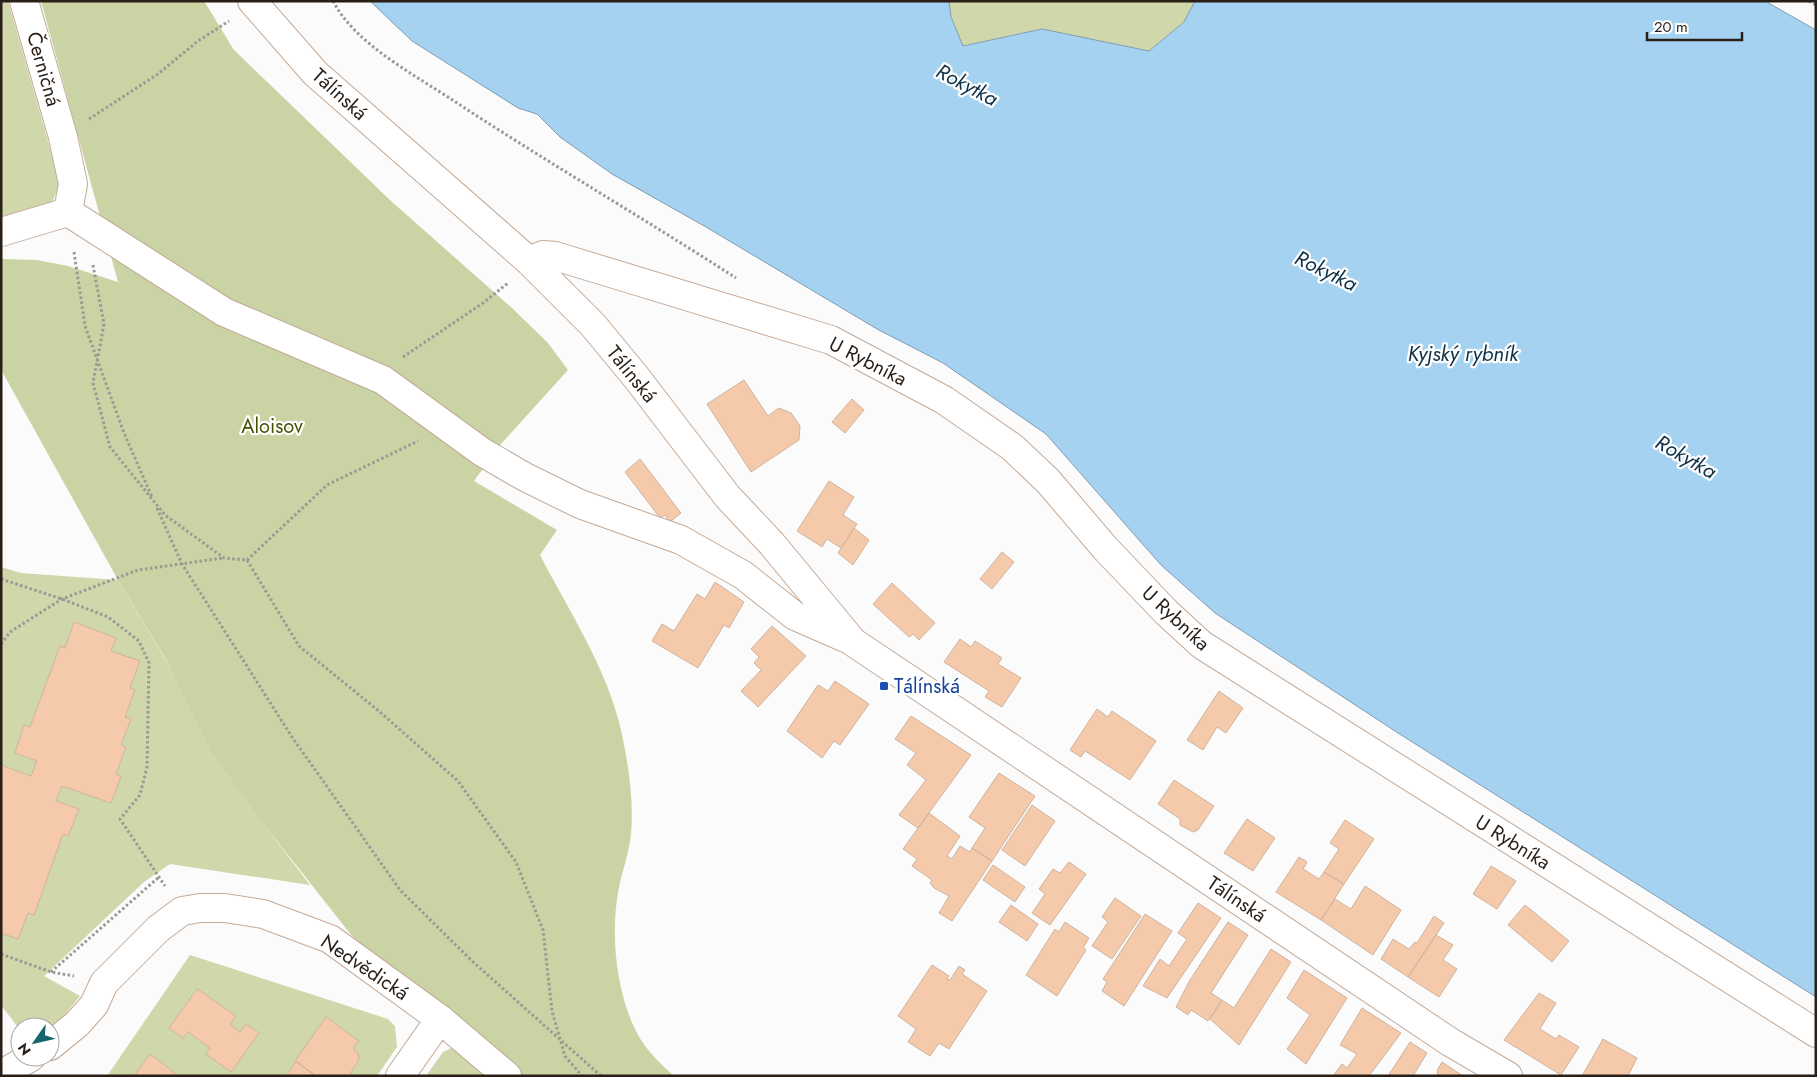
<svg xmlns="http://www.w3.org/2000/svg" width="1817" height="1077" font-family="Jost,sans-serif">
<style>
.green{fill:#cfd7ab;fill-rule:evenodd}
.forest{fill:#cad3a3}
.water{fill:#a6d2f2;stroke:#809cb0}
.building{fill:#f4caaa;stroke:#ceb39f}
.lines{fill:none;stroke-linecap:round;stroke-linejoin:round}
.minor-casing{stroke:#c5aa96;stroke-width:30}
.path{stroke:#9c9894;stroke-width:3;stroke-dasharray:2.5 2.5;stroke-linecap:butt}
.minor{stroke:#fff;stroke-width:28}
.transit-dot{fill:#1a4fb4;stroke:#fff;stroke-width:2}
.labels{text-anchor:middle;stroke-width:4.5;stroke-linejoin:round;paint-order:stroke}
.street-label{font-size:20px;fill:#291f17;stroke:#fff}
.park-label{font-size:20px;fill:#485101;stroke:#fff}
.transit-label{font-size:20px;fill:#164399;stroke:#fff;text-anchor:start}
.water-label{font-size:21px;font-style:italic;fill:#0e3248;stroke:#fff}
</style>
<rect width="100%" height="100%" fill="#fbfbfb"/>
<path class="green" d="M1 1H8L60 183 52 203 1 218Z
M949 1H1195L1184 22 1149 51 1042 29 962 46 951 17Z
M1 567 21 573 118 580 266 827 310 885 170 864 144 882 44 976 80 996 55 1027 17 1026 1 1005V933L18 939 28 913 34 914 63 834 68 836 79 809 56 801 62 786 111 803 121 776 116 774 126 748 121 745 131 719 125 717 135 690 130 688 111 651 116 638 74 623 65 648 60 647 30 727 24 725 15 753 37 761 31 776 1 765Z
M190 955 388 1019 395 1026 397 1047 377 1076H349L359 1059 358 1053 353 1048 358 1041 326 1017 286 1076H173L175 1073 150 1054 134 1076H107ZM197 989 236 1016 230 1025 240 1032 246 1024 259 1033 231 1071 210 1048 188 1032 183 1038 169 1028Z
M451 1048 460 1050 490 1076H426L443 1052Z"/>
<path class="forest" d="M41 1H204L234 50 391 201 513 309 548 343 568 370 500 445 474 481 557 530 540 555C568 609 606 667 620 726 628 760 634 800 631 834 629 854 621 874 618 893 610 938 617 1001 641 1040 650 1054 662 1065 674 1076H522L413 981 386 966 352 936 266 827 214 755 167 661 118 580 4 375 1 368V259L37 260 68 266 118 282Z"/>
<path class="water" d="M370 1H949L951 17 963 46 1042 29 1149 51 1184 22 1195 1H1765L1816 30V997L1398 733 1215 613 1161 565 1046 434 943 363 877 329 706 227 612 174 560 137 537 114 518 108 412 41Z"/>
<path class="building" d="M744 380 768 416 779 408 791 413 800 426 799 440 751 472 707 404Z
M852 399 864 410 845 433 832 422Z
M640 459 681 513 670 522 665 515 660 518 625 472Z
M829 481 854 497 843 515 857 524 841 548 827 539 822 547 797 531Z
M854 528 869 540 853 565 838 553Z
M1002 552 1014 562 992 589 980 579Z
M715 582 744 602 729 628 724 625 698 668 652 641 662 624 674 631 697 594 705 599Z
M892 583 935 623 919 640 913 634 909 637 873 604Z
M74 622 116 638 111 651 140 661 130 688 135 690 125 717 131 719 121 745 126 747 116 774 121 776 111 803 62 786 56 801 79 809 68 836 63 834 34 915 28 913 18 939 1 933V765L31 776 37 761 15 753 24 725 30 727 60 646 65 648Z
M772 626 806 656 758 707 741 691 761 670 754 663 759 657 751 649Z
M960 639 971 647 975 641 1002 658 998 664 1021 678 1002 707 985 697 989 691 944 662Z
M835 681 869 704 840 745 834 741 822 758 787 731 818 685 828 691Z
M1219 691 1243 708 1226 733 1217 727 1203 750 1187 740Z
M1097 709 1108 717 1112 711 1156 741 1130 780 1085 751 1081 757 1070 750Z
M911 716 971 755 918 828 899 815 926 780 907 765 916 753 895 739Z
M999 773 1035 796 992 861 972 848 985 828 969 817Z
M1174 780 1214 806 1198 830 1193 832 1180 825V819L1158 804Z
M1032 805 1055 821 1025 866 1002 850Z
M929 813 960 836 947 856 952 859 960 846 970 852 972 848 992 861 952 921 939 913 949 896 934 888 930 883 932 880 912 866 917 859 903 849Z
M1247 819 1275 838 1253 871 1224 853Z
M1345 820 1374 839 1344 884 1324 872 1339 849 1330 843Z
M1299 857 1307 862 1303 869 1319 879 1324 872 1344 884 1321 920 1276 892Z
M1069 862 1086 874 1050 925 1032 913 1045 894 1039 889 1053 869 1060 873Z
M993 865 1025 887 1015 902 983 880Z
M1491 866 1516 881 1497 909 1473 894Z
M1365 886 1401 910 1373 955 1321 920 1335 899 1351 909Z
M1115 898 1141 916 1112 959 1092 946 1108 922 1102 917Z
M1198 903 1221 918 1167 998 1143 986 1160 959 1169 966 1187 939 1178 933Z
M1011 905 1038 924 1027 941 999 922Z
M1525 905 1569 941 1552 962 1508 925Z
M1145 914 1172 931 1124 1006 1102 991 1107 982 1103 979Z
M1434 916 1444 923 1408 977 1381 959 1393 939 1409 949 1415 942 1417 943Z
M1065 922 1089 938 1083 948 1086 950 1057 996 1026 975 1055 929 1059 932Z
M1228 922 1248 935 1211 993 1222 1000 1208 1021 1191 1010 1188 1015 1176 1007 1190 980Z
M1436 935 1453 945 1443 960 1457 969 1439 997 1408 977Z
M1271 949 1291 962 1239 1045 1210 1019 1222 1000 1234 1008Z
M932 965 949 976 947 979 950 980 959 966 965 970 962 974 987 991 949 1049 939 1043 930 1056 908 1042 916 1029 898 1016Z
M1304 970 1347 998 1306 1064 1287 1049 1310 1015 1287 998Z
M197 989 236 1016 230 1025 240 1032 246 1024 259 1033 231 1072 206 1054 210 1048 188 1032 183 1038 169 1028Z
M1539 993 1556 1003 1540 1029 1556 1039 1559 1035 1579 1047 1561 1075 1504 1040Z
M1362 1008 1401 1033 1369 1076H1333L1342 1064 1347 1068 1357 1054 1340 1045Z
M326 1017 359 1041 353 1048 358 1053 359 1059 349 1076H316L295 1061Z
M1603 1039 1637 1058 1628 1076H1582Z
M1410 1042 1427 1053 1413 1076H1388Z
M150 1054 175 1073 173 1076H134Z
M296 1061 316 1076H286Z
M1442 1062 1463 1076H1440L1437 1074 1438 1069Z"/>
<g class="lines">
<g class="minor-casing">
<path id="minor" d="M24 1 63 137 73 184 68 212
M252 1 315 73 529 261 593 325 636 377 727 496 772 544 853 642 1450 1042 1508 1076
M68 212 224 312 383 380 482 452 525 477 580 504 681 540 743 575 795 616 850 640
M1 232 68 212
M529 261 543 255 555 256 831 340 944 400 1012 447 1048 481 1105 548 1166 612 1202 645 1816 1033
M50 1046 77 1024 94 1005 104 983 158 929 182 911 200 908H225L263 914 330 939 440 1019 507 1076
M2 1074 31 1057
M400 1076 440 1019"/>
</g>
<path class="path" d="M333 1C355 44 415 75 454 101 547 162 643 218 736 278
M1809 1 1816 5
M89 119 158 74 198 41 229 21
M74 252 85 326 124 433 152 497
M93 265 104 324 93 383 110 447 165 515 224 558 247 560 299 646 380 712 458 781 516 862 543 930 552 1011 565 1056 582 1076
M403 357 483 303 508 283
M157 508 182 564 292 737 400 890 472 961 601 1076
M247 560 327 485 418 441
M1 579 62 599 108 617 139 641 149 663 147 767 140 795 120 819 165 886
M1 644 10 632 62 599 138 570 223 558
M1 954 51 972 74 976
M51 972 159 877"/>
<use href="#minor" class="minor"/>
</g>
<rect class="transit-dot" x="879" y="681" width="10" height="10" rx="2.5"/>
<g class="labels">
<g class="street-label">
<text transform="translate(44 69) rotate(74)" y="7">Černičná</text>
<text transform="translate(340 94) rotate(42)" y="7">Tálínská</text>
<text transform="translate(868 361) rotate(27)" y="7">U Rybníka</text>
<text transform="translate(632 374) rotate(51)" y="7">Tálínská</text>
<text transform="translate(1176 618) rotate(43)" y="7">U Rybníka</text>
<text transform="translate(1513 842) rotate(32)" y="7">U Rybníka</text>
<text transform="translate(1237 899) rotate(34)" y="7">Tálínská</text>
<text transform="translate(365 967) rotate(34)" y="7">Nedvědická</text>
</g>
<g class="park-label">
<text x="272" y="433">Aloisov</text>
</g>
<g class="transit-label">
<text x="894" y="693">Tálínská</text>
</g>
<g class="water-label">
<text transform="translate(967 85) rotate(28)" y="7">Rokytka</text>
<text transform="translate(1326 271) rotate(26)" y="7">Rokytka</text>
<text x="1463" y="361">Kyjský rybník</text>
<text transform="translate(1686 457) rotate(30)" y="7">Rokytka</text>
</g>
</g>
<rect width="1817" height="1077" fill="none" stroke="#291f17" stroke-width="5"/>
<g transform="translate(35 1042) rotate(236)"><circle r="24" fill="#ffffff" stroke="#a9a5a2"/>
<path d="M0-4L9 19L0 12L-9 19Z" fill="#16636d"/>
<text y="-8" font-size="14" font-weight="bold" text-anchor="middle" fill="#291f17">N</text>
</g>
<path d="M1647 32v8h95v-8" fill="none" stroke="#291f17" stroke-width="2.5"/>
<text x="1654" y="32" font-size="15" fill="#291f17" stroke="#ffffff" stroke-width="4" paint-order="stroke">20 m</text>
</svg>
